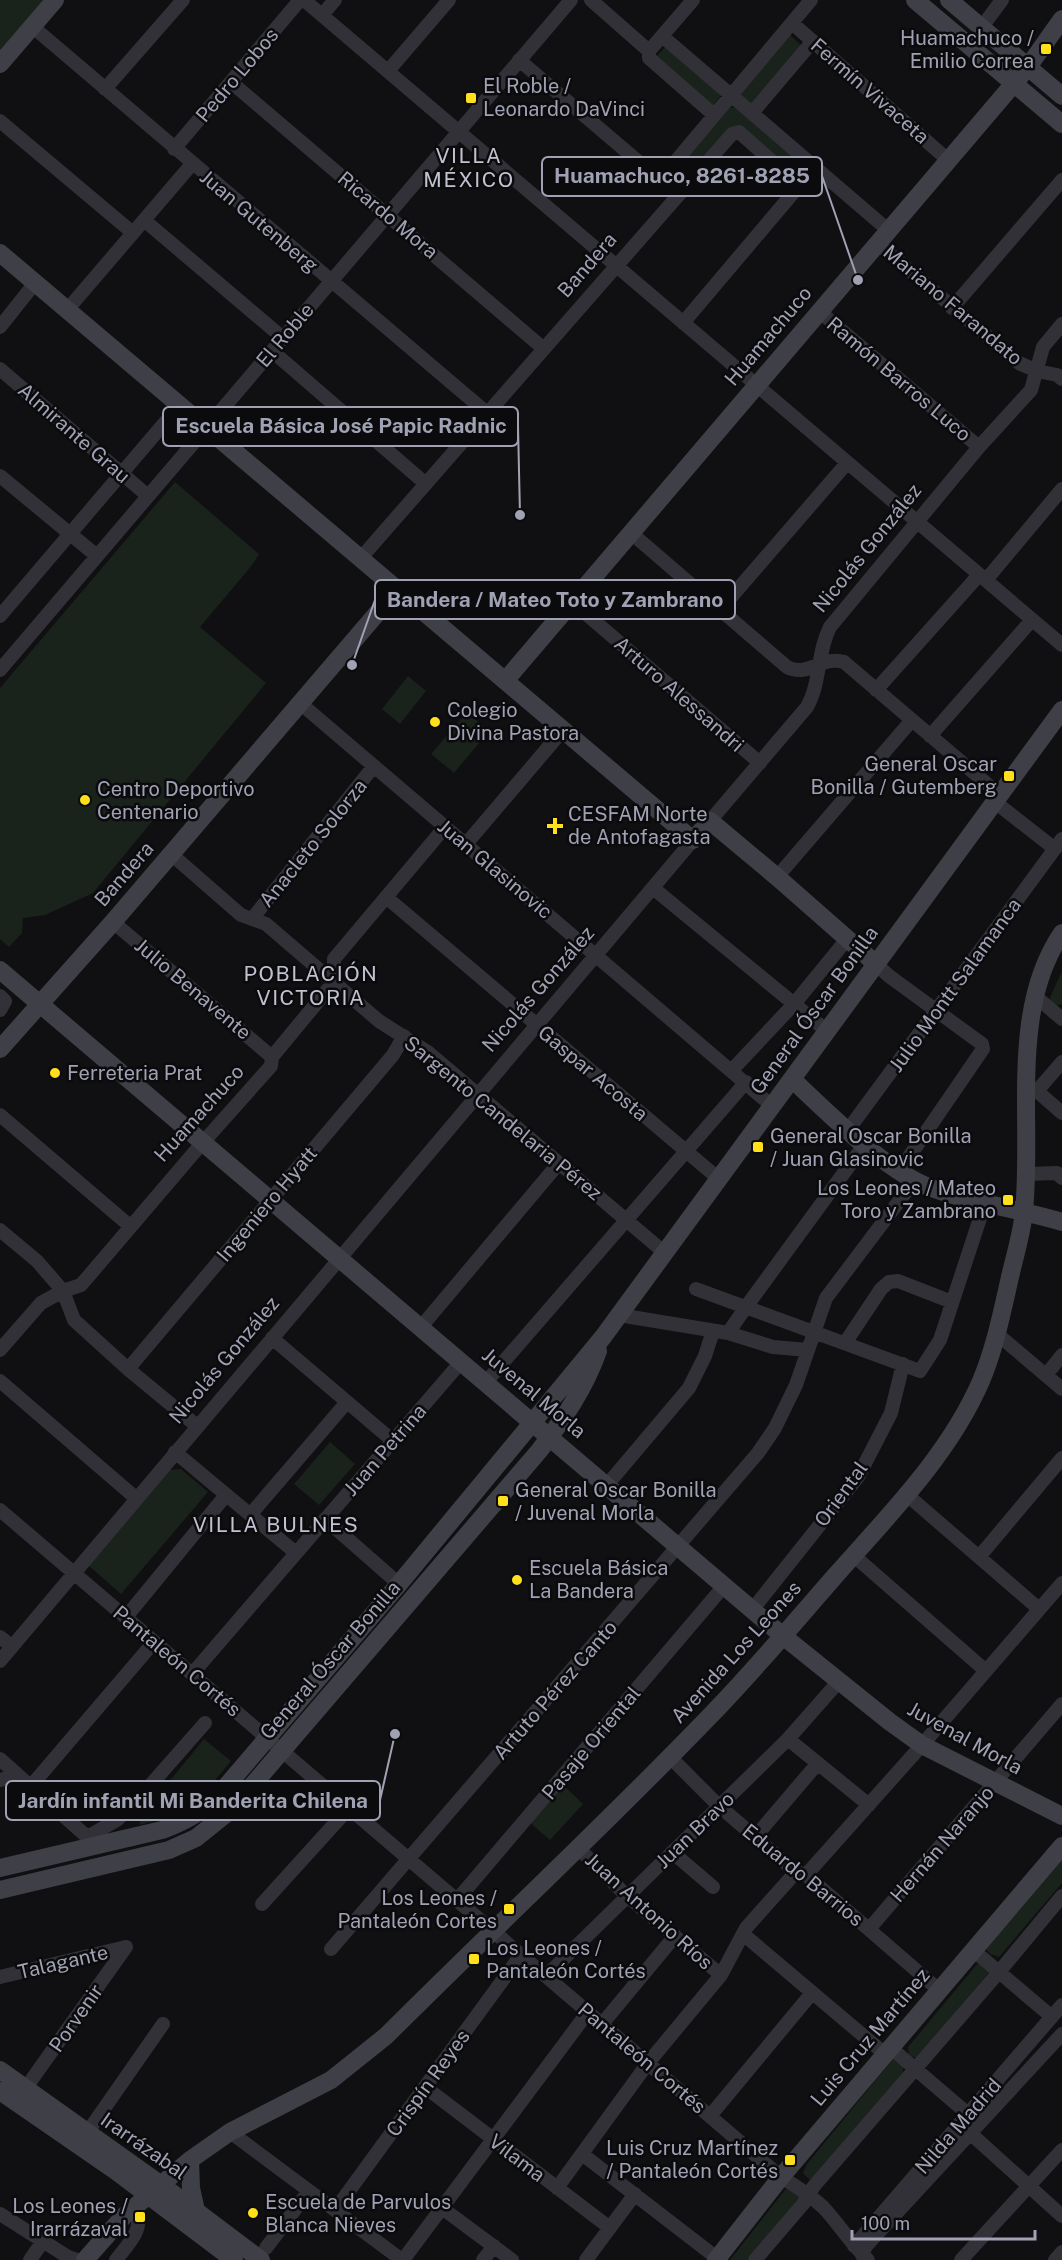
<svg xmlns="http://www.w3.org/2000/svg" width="1062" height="2260" font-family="'Public Sans',sans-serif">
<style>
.green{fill:#1a221c}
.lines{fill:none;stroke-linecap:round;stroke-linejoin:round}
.street{stroke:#313137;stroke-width:14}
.secondary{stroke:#3f3f47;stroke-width:18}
.poi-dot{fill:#ffe01b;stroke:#0b0b0d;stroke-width:2}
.labels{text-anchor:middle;stroke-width:5;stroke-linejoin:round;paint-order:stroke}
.poi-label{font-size:20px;fill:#a0a2b4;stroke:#0b0b0d;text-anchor:start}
.street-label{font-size:20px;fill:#a0a2b4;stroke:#0b0b0d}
.neighbourhood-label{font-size:21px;letter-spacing:1.5px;fill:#c1c2d0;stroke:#0b0b0d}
.leader{fill:none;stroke:#a0a2b4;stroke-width:2}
.callout-dot{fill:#a0a2b4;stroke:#0b0b0d;stroke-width:2}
.callout{fill:#0b0b0d;stroke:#a0a2b4;stroke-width:2}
.callout-label{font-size:21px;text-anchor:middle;font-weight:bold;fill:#a0a2b4}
</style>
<rect width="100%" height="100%" fill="#101012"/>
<path class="green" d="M0 0H47L0 55Z
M790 35 802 46 751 108 738 97Z
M665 47 721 95 713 106 656 57Z
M729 107 736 108 805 167 807 172 801 180 736 128 677 188 667 180Z
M175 482 259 554 253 564 200 627 266 683 93 893 45 915 23 918 22 933 9 947 0 939V688Z
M408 676 426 691 400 724 382 709Z
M467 712 489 731 454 773 431 754Z
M1062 971V1004L1055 1006 1049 1000Z
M330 1442 355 1464 319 1505 294 1484Z
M181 1469 208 1492 121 1594 88 1565 170 1470Z
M204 1739 231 1761C215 1780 199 1802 176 1813 166 1819 152 1821 140 1825L139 1811 173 1777Z
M562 1784 583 1804 550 1840 529 1822Z
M1062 1857V1883L999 1957 990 1954 984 1946Z
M982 1961 991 1970 916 2058 909 2055 908 2047 978 1963Z
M893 2059 903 2066V2073L811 2181 803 2173 807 2164Z
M790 2188 801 2192 799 2198 747 2260H730L785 2190Z"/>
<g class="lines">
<path class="street" d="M304 0 1062 645
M591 0 649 51 662 36 888 230
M322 15 335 0
M792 23 948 160
M33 27 487 413
M981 28 1002 0
M662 36 693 0
M649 51V58L714 115
M519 60 660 180
M388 71 449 0
M231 82 544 349
M105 89 183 0
M752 113 813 41
M0 121 133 233
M174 149 300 0
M678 195 660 180 811 0
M144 220 283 338
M877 243 1019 363 1037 371 1057 375 1062 379
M952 308 1062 180
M67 310 192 164
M819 311 979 447
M683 323 815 167
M0 327 35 283
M272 351 426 484
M0 369 148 496
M0 476 97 556
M630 532 787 667C808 678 823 655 844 662L1000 795
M360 559 732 134 739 132 799 185
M986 580 1062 489
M571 601 760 763
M720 610 847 463
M0 616 179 406
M0 670 571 0
M876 690 979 575
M300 703 772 1106
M930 736 1032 620
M995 802 1055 849
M710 821 807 707C821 682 817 652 830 627L979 447 1031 390 1043 347 1062 324
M466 844 563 730
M171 854 241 915 266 924 379 1021 429 1053 665 1253
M777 877 912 720
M653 888 827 1031
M386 897 719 1179
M252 919 374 766
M113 922 272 1057
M876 964 889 976 982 1044 983 1049 900 1170
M1034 995 1062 1019
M0 996 5 1001 0 1010
M732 1070 794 1004 848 938
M1037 1091 1062 1062
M1026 1092 1037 1091 1062 1113
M0 1115 130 1226
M848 1130 1062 839
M1025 1174 1057 1173 1062 1178
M0 1230 37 1261 63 1291 74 1320 128 1369 197 1426
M696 1289 920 1371 940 1340 985 1203
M619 1315 728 1333 773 1347 808 1350
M421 1327 559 1163
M728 1333 746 1307 865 1144
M996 1333 1062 1389
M272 1338 393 1441
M845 1343 881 1289 889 1282 898 1281 952 1302
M0 1350 41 1303 63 1291 81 1285 198 1148 271 1066 272 1057 334 982V959L445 827
M128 1369 393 1055 404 1036
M1046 1375 1062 1355
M0 1381 137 1499
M486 1382 746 1082
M175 1452 296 1553
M607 1485 689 1388 705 1356 713 1331
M906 1494 1039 1609
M0 1510 781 2177C796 2186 810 2195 823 2207 839 2224 851 2244 868 2260
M250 1515 347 1402
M325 1519 399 1584
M853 1555 986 1671
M979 1557 1062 1458
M752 1610 858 1477 891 1413 903 1364
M126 1617 226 1495
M0 1637 12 1647
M0 1661 693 840
M192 1674 461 1362
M788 1739 869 1805
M670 1757 719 1806 796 1872 806 1875 939 1990
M0 1759 94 1843
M0 1780 18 1775
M31 1786 154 1642
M87 1837 117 1820 132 1806 205 1723
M755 1837 818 1763
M577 1847 627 1896 721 1975
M672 1852 713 1887
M806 1875 922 1745 1062 1583
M457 1900 724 1586
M262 1904 349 1808
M869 1929 1062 1704
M743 1934 885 2054
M331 1949 758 1453 775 1428 796 1385 826 1298 915 1180
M973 1950 1052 2017
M546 1976 788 1739 840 1680
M0 1977 126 1947
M602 2024 675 1936
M891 2048 968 2114
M425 2087 610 2228
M25 2089 126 1947
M710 2116 812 1993
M230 2132 402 2260
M87 2133 163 2024
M970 2133 1062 2216
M582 2154 717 2258
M557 2188 648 2063 721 1975 746 1928 796 1872
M442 2208 512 2260
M335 2210 521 1955
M0 2214 68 2257 77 2260
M854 2246 1062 2005
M266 2248 309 2191
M862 2255 866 2246 1062 2034
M30 2260 43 2241
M116 2260C127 2245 148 2227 133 2208
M403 2260 588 2012
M483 2260 494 2246
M586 2260 635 2194
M755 2260 803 2204 814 2186 999 1972 1062 1896
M961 2260 1062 2150
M1055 2260 1062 2252"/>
<path class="secondary" d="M915 0 1062 124
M949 0 1062 96
M0 64 55 0
M0 253 693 840 710 821 777 877 876 964
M505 681 1028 67 1062 19
M0 970 783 1636 890 1722 922 1745 1062 1816
M0 1049 113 922 397 590
M792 1079C827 1112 881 1166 924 1185 968 1203 1017 1208 1062 1222
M0 1868 162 1830C184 1822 200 1813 217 1797L399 1584 603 1337 1062 710
M0 1890 169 1850 196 1838 232 1809 539 1451C563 1420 585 1388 598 1351
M0 2070 160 2184 261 2260
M0 2091 116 2171 234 2260
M190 2160 191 2188 196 2211
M85 2260 124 2216 190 2160 230 2132 331 2080 386 2036C493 1929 604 1826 709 1717 753 1672 794 1623 835 1576 888 1516 949 1455 981 1381 995 1348 1002 1312 1010 1277 1015 1255 1022 1233 1024 1211 1033 1122 1009 1010 1062 933
M716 2260 781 2177 1062 1846"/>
</g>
<g class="poi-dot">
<rect x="1040" y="43" width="12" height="12" rx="3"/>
<rect x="465" y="92" width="12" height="12" rx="3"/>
<circle cx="435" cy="722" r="6"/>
<rect x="1003" y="770" width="12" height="12" rx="3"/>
<circle cx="85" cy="800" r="6"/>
<path d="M552 817h6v6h6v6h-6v6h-6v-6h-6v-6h6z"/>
<circle cx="55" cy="1073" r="6"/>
<rect x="752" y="1141" width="12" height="12" rx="3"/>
<rect x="1002" y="1194" width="12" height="12" rx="3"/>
<rect x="497" y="1495" width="12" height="12" rx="3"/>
<circle cx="517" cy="1580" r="6"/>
<rect x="503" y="1903" width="12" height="12" rx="3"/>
<rect x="468" y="1953" width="12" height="12" rx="3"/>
<rect x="784" y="2154" width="12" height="12" rx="3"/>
<circle cx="253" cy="2213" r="6"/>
<rect x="134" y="2211" width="12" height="12" rx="3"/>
</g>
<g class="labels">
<g class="poi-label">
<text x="1034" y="45" text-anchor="end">Huamachuco /<tspan x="1034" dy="23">Emilio Correa</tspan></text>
<text x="483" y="93">El Roble /<tspan x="483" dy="23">Leonardo DaVinci</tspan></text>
<text x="447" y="717">Colegio<tspan x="447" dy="23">Divina Pastora</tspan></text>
<text x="997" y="771" text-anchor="end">General Oscar<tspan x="997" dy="23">Bonilla / Gutemberg</tspan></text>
<text x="97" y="796">Centro Deportivo<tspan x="97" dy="23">Centenario</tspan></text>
<text x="568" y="821">CESFAM Norte<tspan x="568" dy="23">de Antofagasta</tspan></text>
<text x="67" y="1080">Ferreteria Prat</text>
<text x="770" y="1143">General Oscar Bonilla<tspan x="770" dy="23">/ Juan Glasinovic</tspan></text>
<text x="996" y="1195" text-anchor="end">Los Leones / Mateo<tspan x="996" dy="23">Toro y Zambrano</tspan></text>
<text x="515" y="1497">General Oscar Bonilla<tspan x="515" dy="23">/ Juvenal Morla</tspan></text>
<text x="529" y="1575">Escuela Básica<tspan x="529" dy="23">La Bandera</tspan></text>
<text x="497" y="1905" text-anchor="end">Los Leones /<tspan x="497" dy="23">Pantaleón Cortes</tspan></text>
<text x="486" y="1955">Los Leones /<tspan x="486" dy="23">Pantaleón Cortés</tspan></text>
<text x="778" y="2155" text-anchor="end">Luis Cruz Martínez<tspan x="778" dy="23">/ Pantaleón Cortés</tspan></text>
<text x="265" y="2209">Escuela de Parvulos<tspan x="265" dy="23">Blanca Nieves</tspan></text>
<text x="128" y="2213" text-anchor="end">Los Leones /<tspan x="128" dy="23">Irarrázaval</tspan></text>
</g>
<g class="street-label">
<text transform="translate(237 75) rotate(-50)" y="7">Pedro Lobos</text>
<text transform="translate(870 91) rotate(41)" y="7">Fermín Vivaceta</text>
<text transform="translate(388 215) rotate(40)" y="7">Ricardo Mora</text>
<text transform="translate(259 221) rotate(40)" y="7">Juan Gutenberg</text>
<text transform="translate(587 265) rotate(-49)" y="7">Bandera</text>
<text transform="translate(953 305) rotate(40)" y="7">Mariano Farandato</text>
<text transform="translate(285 335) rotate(-50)" y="7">El Roble</text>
<text transform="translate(768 336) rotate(-50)" y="7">Huamachuco</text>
<text transform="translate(899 379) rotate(40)" y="7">Ramón Barros Luco</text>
<text transform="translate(74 433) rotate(41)" y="7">Almirante Grau</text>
<text transform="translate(867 548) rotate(-51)" y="7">Nicolás González</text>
<text transform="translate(679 694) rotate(41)" y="7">Arturo Alessandri</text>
<text transform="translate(313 843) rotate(-51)" y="7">Anacleto Solorza</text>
<text transform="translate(495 869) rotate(40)" y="7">Juan Glasinovic</text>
<text transform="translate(124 874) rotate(-49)" y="7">Bandera</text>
<text transform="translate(955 985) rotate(-54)" y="7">Julio Montt Salamanca</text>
<text transform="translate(193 989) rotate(40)" y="7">Julio Benavente</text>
<text transform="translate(538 989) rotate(-49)" y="7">Nicolás González</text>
<text transform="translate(814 1010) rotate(-54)" y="7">General Óscar Bonilla</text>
<text transform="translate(593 1073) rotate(40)" y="7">Gaspar Acosta</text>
<text transform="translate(199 1113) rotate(-48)" y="7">Huamachuco</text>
<text transform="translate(503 1118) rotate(39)" y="7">Sargento Candelaria Pérez</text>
<text transform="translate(267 1204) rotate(-50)" y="7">Ingeniero Hyatt</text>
<text transform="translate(224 1360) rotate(-50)" y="7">Nicolás González</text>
<text transform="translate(534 1393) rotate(40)" y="7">Juvenal Morla</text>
<text transform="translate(385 1450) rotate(-49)" y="7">Juan Petrina</text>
<text transform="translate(841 1494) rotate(-54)" y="7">Oriental</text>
<text transform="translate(736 1652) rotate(-48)" y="7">Avenida Los Leones</text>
<text transform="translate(330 1660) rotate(-49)" y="7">General Óscar Bonilla</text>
<text transform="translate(177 1661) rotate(40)" y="7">Pantaleón Cortés</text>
<text transform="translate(555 1690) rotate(-49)" y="7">Artuto Pérez Canto</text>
<text transform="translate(965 1738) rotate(29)" y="7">Juvenal Morla</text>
<text transform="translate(591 1743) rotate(-50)" y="7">Pasaje Oriental</text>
<text transform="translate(695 1830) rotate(-44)" y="7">Juan Bravo</text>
<text transform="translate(942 1844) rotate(-49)" y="7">Hernán Naranjo</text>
<text transform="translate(803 1875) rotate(39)" y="7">Eduardo Barrios</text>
<text transform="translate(649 1911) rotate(42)" y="7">Juan Antonio Ríos</text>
<text transform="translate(63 1962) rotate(-13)" y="7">Talagante</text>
<text transform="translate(76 2018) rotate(-55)" y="7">Porvenir</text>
<text transform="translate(870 2037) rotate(-50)" y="7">Luis Cruz Martínez</text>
<text transform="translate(642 2058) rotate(40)" y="7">Pantaleón Cortés</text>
<text transform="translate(428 2083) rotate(-54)" y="7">Crispín Reyes</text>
<text transform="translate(958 2126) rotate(-49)" y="7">Nilda Madrid</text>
<text transform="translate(144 2146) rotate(35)" y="7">Irarrázabal</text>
<text transform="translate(517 2158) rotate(37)" y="7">Vilama</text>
</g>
<g class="neighbourhood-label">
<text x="469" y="163">VILLA<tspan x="469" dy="24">MÉXICO</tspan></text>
<text x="311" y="981">POBLACIÓN<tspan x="311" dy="24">VICTORIA</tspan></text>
<text x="276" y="1532">VILLA BULNES</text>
</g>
</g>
<path class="leader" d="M858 280L822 176M520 515L518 426M352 665L375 600M395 1734L380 1800"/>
<g class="callout-dot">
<circle cx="858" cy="280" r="6"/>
<circle cx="520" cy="515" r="6"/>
<circle cx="352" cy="665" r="6"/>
<circle cx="395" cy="1734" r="6"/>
</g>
<g class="callout">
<rect x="542" y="157" width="280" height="39" rx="6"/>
<rect x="163" y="407" width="355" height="39" rx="6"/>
<rect x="375" y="580" width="360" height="39" rx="6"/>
<rect x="6" y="1781" width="374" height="39" rx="6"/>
</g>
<g class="callout-label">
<text x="682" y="183">Huamachuco, 8261-8285</text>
<text x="341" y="433">Escuela Básica José Papic Radnic</text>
<text x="555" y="607">Bandera / Mateo Toto y Zambrano</text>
<text x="193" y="1808">Jardín infantil Mi Banderita Chilena</text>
</g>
<path d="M852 2230v9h183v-9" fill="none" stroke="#a0a2b4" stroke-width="3"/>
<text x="861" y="2230" font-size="18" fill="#a0a2b4" stroke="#0b0b0d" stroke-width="4.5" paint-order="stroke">100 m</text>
</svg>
